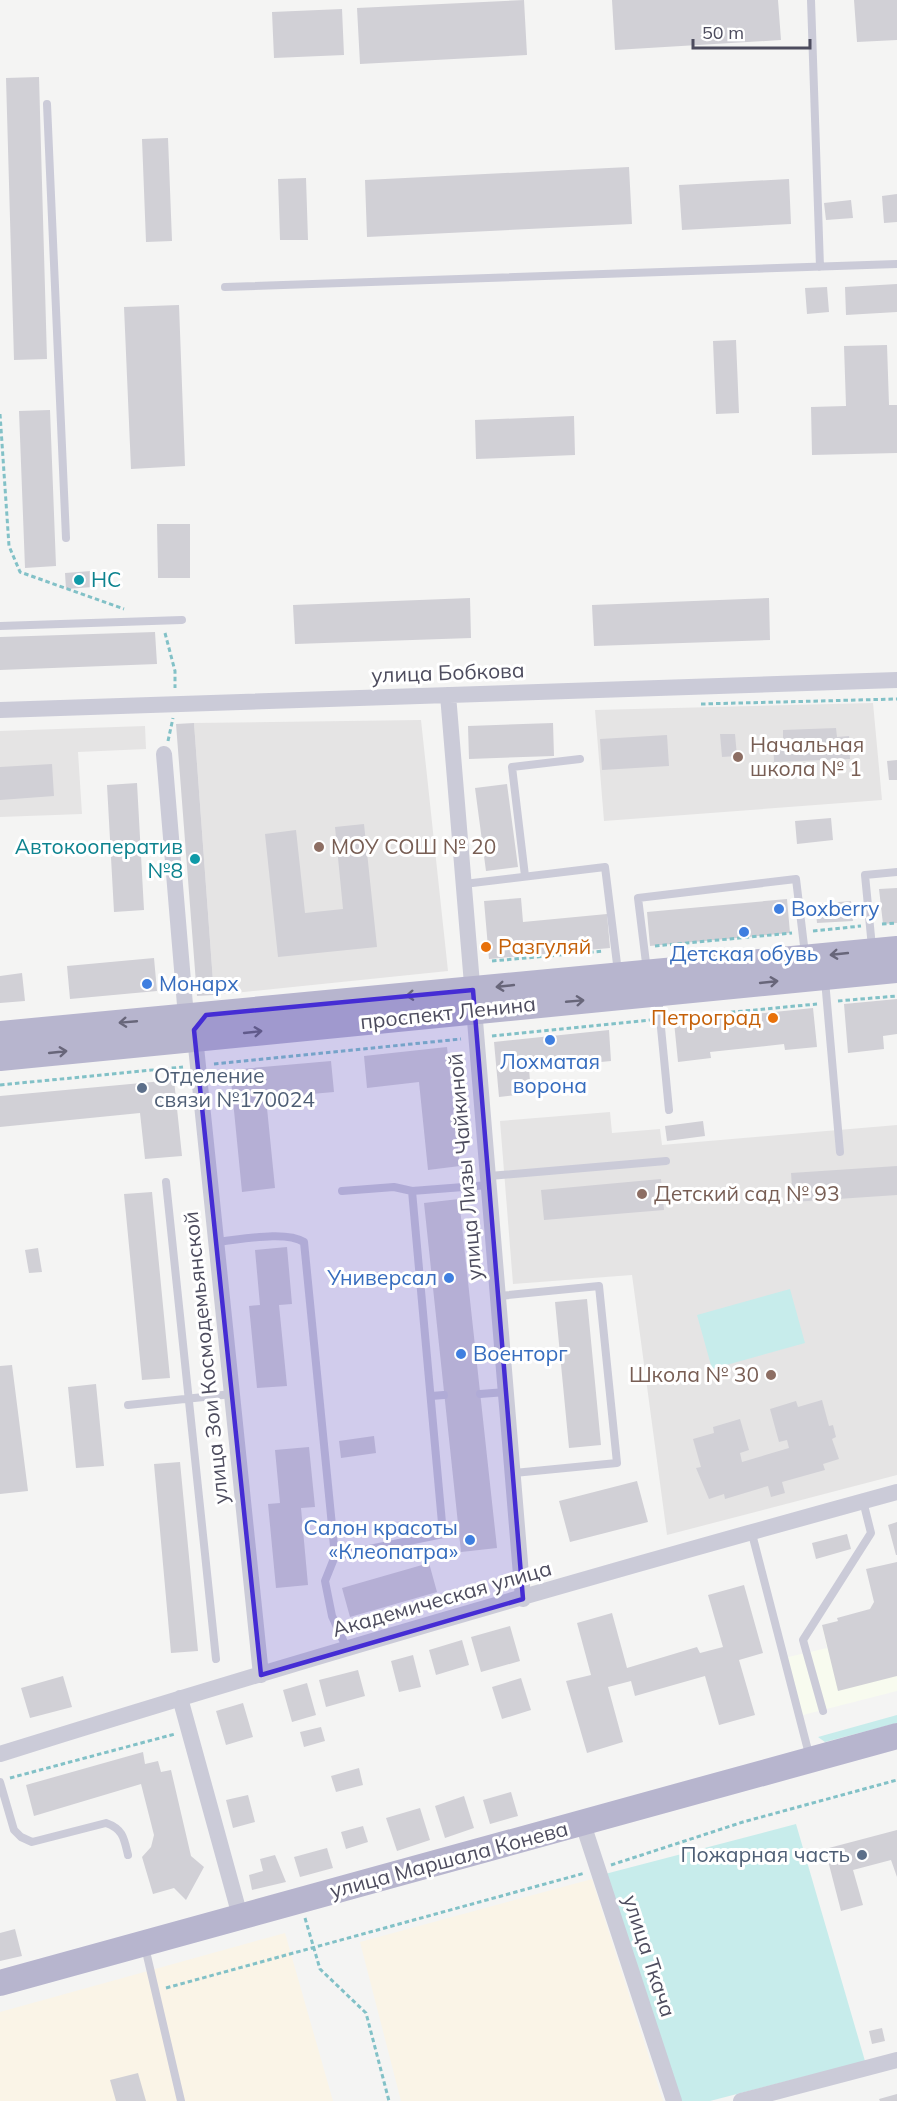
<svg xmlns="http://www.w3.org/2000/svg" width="897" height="2101" font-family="Mulish,sans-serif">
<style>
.commercial{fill:#f8fbef}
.education{fill:#e5e4e4}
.medical{fill:#faf4e7}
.green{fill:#c7eceb}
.building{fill:#d1d0d6}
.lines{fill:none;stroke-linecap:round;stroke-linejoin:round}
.path{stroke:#82c1c7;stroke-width:3;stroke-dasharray:4.5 3;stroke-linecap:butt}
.service{stroke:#cbcbd8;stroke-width:8}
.minor{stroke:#cbcbd8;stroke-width:16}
.primary{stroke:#b7b5ce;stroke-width:26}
.oneway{stroke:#68667a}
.marked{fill:#452dd4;fill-opacity:0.2;stroke:#452dd4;stroke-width:4.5;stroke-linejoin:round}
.culture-dot{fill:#0f9aa8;stroke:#fff;stroke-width:2}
.education-dot{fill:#8d6e63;stroke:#fff;stroke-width:2}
.shop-dot{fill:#3f7fe0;stroke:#fff;stroke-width:2}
.food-dot{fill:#e8710a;stroke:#fff;stroke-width:2}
.service-dot{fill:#5c6f8a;stroke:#fff;stroke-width:2}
.labels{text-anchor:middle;stroke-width:6;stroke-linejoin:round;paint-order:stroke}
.culture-label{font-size:21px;fill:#0d838f;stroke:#fff;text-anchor:start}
.street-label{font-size:21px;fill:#4d4c5e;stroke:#fff}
.education-label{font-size:21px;fill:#785e54;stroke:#fff;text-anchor:start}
.shop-label{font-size:21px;fill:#366cbe;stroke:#fff;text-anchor:start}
.food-label{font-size:21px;fill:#c56008;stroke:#fff;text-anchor:start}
.service-label{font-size:21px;fill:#4e5e75;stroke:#fff;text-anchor:start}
</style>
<rect width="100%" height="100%" fill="#f4f4f3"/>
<path class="commercial" d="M822 1625 897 1653V1691L799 1716 784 1658 827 1648Z"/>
<path class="education" d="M873 703 882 800 604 821 595 710Z
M421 720 448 971 214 995 194 723Z
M145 726 146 749 78 752 82 814 0 817V731Z
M610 1112 612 1133 660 1129 662 1145 897 1125V1475L667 1535 632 1275 513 1284 500 1121Z"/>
<path class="medical" d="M592 1879 663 2101H401L360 1942Z
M285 1933 333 2101H0V2012Z"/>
<path class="green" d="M790 1289 805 1343 712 1369 697 1315Z
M897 1715V1723L825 1742 818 1737Z
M796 1824 865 2061 710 2101H680L605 1874Z"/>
<path class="building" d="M524 0 527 55 360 64 357 8Z
M612 0H778L781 40 615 50Z
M854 0H897V40L857 42Z
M342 9 344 55 274 58 272 12Z
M39 77 47 359 14 360 6 78Z
M168 138 172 241 146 242 142 139Z
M629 167 632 224 367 237 365 180Z
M306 178 308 240H280L278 179Z
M789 179 791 224 682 230 679 185Z
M897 194V222L884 223 882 196Z
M851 200 853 218 826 220 824 203Z
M897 284V312L846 315 845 287Z
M827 287 829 312 807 314 805 288Z
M179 305 185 466 131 469 124 307Z
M736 340 739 413 716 414 713 341Z
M887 345 889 405H897V453L812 455 811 407 846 406 844 346Z
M50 410 56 566 25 568 19 411Z
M574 416 575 455 476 459 475 420Z
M157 524H190V578H158Z
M91 571 93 587 66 589 65 573Z
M470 598 471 638 295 644 293 605Z
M769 598 770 640 594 646 592 605Z
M155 632 157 664 0 670V637Z
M194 723 214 995 197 996 176 724Z
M553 723 554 756 469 759 468 726Z
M836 728 837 737 849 736 850 759 774 762 773 739H783V730Z
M720 734H735L737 756 722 757Z
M667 735 669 766 602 770 600 739Z
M897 760V780H889L887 761Z
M52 764 54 796 0 800V767Z
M137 783 144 910 114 912 107 785Z
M507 784 518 867 486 871 475 788Z
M831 818 833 840 797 844 795 821Z
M364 824 377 947 278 957 265 834 296 830 305 913 343 909 335 827Z
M897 888V923L883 924 879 889Z
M521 898 523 922 607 914 610 948 489 959 484 901Z
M787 899 790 933 650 946 647 912Z
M851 901 853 921 817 923 815 904Z
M154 958 157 991 70 999 67 966Z
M22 973 25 1001 0 1003V976Z
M897 999V1034L883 1036 884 1049 848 1053 844 1004Z
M813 1008 817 1047 785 1050 784 1044 710 1052 711 1058 678 1062 674 1022Z
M609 1030 611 1061 529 1069 531 1093 499 1097 494 1042Z
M447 1047 460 1166 428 1170 419 1082 367 1088 364 1056Z
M331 1061 334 1092 266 1098 275 1188 242 1192 230 1070Z
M174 1080 182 1156 145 1159 140 1113 0 1127V1096Z
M703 1121 705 1136 667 1141 665 1126Z
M897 1166V1195L793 1202 791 1173Z
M661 1179 664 1210 544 1220 541 1190Z
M152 1192 170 1378 142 1380 124 1194Z
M459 1199 497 1548 461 1552 424 1203Z
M287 1247 292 1304 279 1305 287 1386 257 1388 249 1306 260 1305 255 1250Z
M38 1248 42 1272 29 1273 25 1250Z
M587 1299 601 1445 569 1448 555 1302Z
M12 1365 28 1491 0 1494V1366Z
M96 1384 104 1466 76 1468 68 1387Z
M822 1400 829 1426 833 1425 836 1437 832 1439 839 1459 823 1464 825 1470 782 1482 785 1493 771 1497 768 1486 725 1499 724 1494 709 1499 696 1468 701 1467 693 1439 714 1433 713 1427 740 1419 749 1450 740 1453 742 1462 789 1448 787 1440 779 1442 770 1409 796 1401 798 1407Z
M374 1436 376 1453 341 1458 339 1441Z
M309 1447 315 1507 301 1508 308 1585 276 1588 268 1504 280 1503 275 1450Z
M180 1462 198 1651 171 1653 154 1464Z
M637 1481 648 1522 570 1542 559 1501Z
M897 1522V1555H896L888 1525Z
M847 1534 851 1549 816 1559 812 1543Z
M897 1562V1676L838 1691 822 1625 838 1621 837 1618 870 1609 874 1602 866 1569Z
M429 1563 437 1592 350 1617 342 1588Z
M744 1585 763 1653 739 1660 755 1715 719 1725 705 1676 635 1696 631 1681 608 1687 623 1742 587 1753 566 1681 591 1675 577 1623 612 1613 627 1668 697 1647 700 1653 723 1647 708 1595Z
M510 1626 520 1661 481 1672 471 1637Z
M462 1640 469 1665 436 1675 429 1650Z
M413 1655 421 1687 399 1692 391 1661Z
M358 1670 365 1696 326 1707 319 1680Z
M63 1676 72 1707 30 1718 21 1688Z
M521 1678 531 1710 502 1719 492 1687Z
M307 1683 316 1715 292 1722 283 1690Z
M243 1703 253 1737 226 1745 216 1711Z
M321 1727 325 1741 304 1747 300 1732Z
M143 1752 145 1764 158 1761 161 1772 171 1770 191 1856 204 1867 186 1900 174 1888 153 1894 142 1857 151 1847 154 1835 141 1784 34 1816 26 1785Z
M359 1768 363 1785 336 1792 331 1776Z
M511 1792 518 1816 490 1824 483 1800Z
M248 1795 255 1822 233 1828 226 1800Z
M464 1796 474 1828 445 1838 435 1806Z
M420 1808 430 1840 397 1851 386 1818Z
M363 1826 368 1842 346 1849 341 1832Z
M897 1830V1877L891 1860 853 1870 863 1905 841 1911 825 1849Z
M327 1848 333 1868 300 1877 294 1857Z
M275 1855 286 1882 252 1890 249 1875 263 1871 260 1859Z
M15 1929 22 1956 0 1961V1933Z
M882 2028 885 2041 872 2044 869 2031Z
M138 2073 146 2101H116L110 2080Z
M897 2094V2101H880L879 2099Z"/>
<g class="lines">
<path class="path" d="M0 414 9 546 20 572 124 609
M165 633 175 671V688
M701 704 897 699
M168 741 173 718
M882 924 897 923
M813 931 861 926
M655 946 792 933
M492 961 604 951
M838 1001 897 996
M671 1018 817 1004
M492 1036 650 1020
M214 1064 461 1039
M0 1085 183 1067
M10 1778 175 1734
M611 1865 743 1822 897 1780
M305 1918 320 1969 366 2013 389 2101
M166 1988 585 1873"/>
<path class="service" d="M811 0 820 267
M47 104 66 538
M225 287 897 264
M0 626 182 620
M525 876 512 767 580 759
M464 884 605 867 618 972
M872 947 865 875 897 872
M647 971 638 898 796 879 805 954
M825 980 840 1152
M658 997 669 1110
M489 1176 666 1161
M166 1182 216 1659
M342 1191 394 1187 412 1191
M216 1242C240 1240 285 1230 304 1242L335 1556 325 1581 332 1616 347 1649
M499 1296 599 1286 617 1463 514 1473
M480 1394 506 1392
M431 1396 444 1395
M128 1405 232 1394
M751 1530 810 1758
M335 1556 443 1534 412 1191 489 1185
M823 1711 803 1640 871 1533 863 1501
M0 1782 14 1830 21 1837 32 1842 106 1823C123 1829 124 1838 128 1855
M145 1947 181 2101"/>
<path class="minor" d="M448 695 523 1599
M0 710 897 680
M164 754 186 1017
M195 1037 261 1675
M180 1698 240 1916
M0 1754C297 1661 597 1574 897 1492
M583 1824 674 2101
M741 2101 897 2060"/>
<path class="primary" d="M0 1034 897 949
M0 1058 897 970
M0 1983 897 1736"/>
</g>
<defs><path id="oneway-shaft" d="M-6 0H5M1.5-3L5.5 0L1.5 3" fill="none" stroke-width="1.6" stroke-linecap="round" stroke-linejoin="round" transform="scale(1.5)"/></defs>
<g class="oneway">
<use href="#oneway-shaft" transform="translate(839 954) rotate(174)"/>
<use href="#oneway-shaft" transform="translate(769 982) rotate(-6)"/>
<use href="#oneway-shaft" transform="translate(505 986) rotate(174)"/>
<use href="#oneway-shaft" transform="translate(415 995) rotate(175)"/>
<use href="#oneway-shaft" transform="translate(575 1001) rotate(-5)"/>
<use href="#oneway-shaft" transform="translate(128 1022) rotate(175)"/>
<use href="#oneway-shaft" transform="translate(253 1032) rotate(-6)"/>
<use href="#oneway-shaft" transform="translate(58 1052) rotate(-6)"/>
</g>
<path class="marked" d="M473 990 523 1599 261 1675 194 1030 206 1015Z"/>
<g class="culture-dot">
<circle cx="79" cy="580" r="6"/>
<circle cx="195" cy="859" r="6"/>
</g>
<g class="education-dot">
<circle cx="738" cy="757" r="6"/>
<circle cx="319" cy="847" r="6"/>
<circle cx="642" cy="1194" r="6"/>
<circle cx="771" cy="1375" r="6"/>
</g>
<g class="shop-dot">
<circle cx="779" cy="909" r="6"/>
<circle cx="744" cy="932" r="6"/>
<circle cx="147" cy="984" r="6"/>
<circle cx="550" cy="1040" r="6"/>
<circle cx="449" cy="1278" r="6"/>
<circle cx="461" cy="1354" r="6"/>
<circle cx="470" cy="1540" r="6"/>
</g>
<g class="food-dot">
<circle cx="486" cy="947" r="6"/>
<circle cx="773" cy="1018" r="6"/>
</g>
<g class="service-dot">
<circle cx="142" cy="1088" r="6"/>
<circle cx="862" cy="1855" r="6"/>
</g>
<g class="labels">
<g class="culture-label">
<text x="91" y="587">НС</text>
<text x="183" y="854" text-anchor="end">Автокооператив<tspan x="183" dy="24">№8</tspan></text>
</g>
<g class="street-label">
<text transform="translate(448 673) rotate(-2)" y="7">улица Бобкова</text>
<text transform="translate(448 1013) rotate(-6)" y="7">проспект Ленина</text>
<text transform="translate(465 1167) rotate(-95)" y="7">улица Лизы Чайкиной</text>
<text transform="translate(206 1358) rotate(-96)" y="7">улица Зои Космодемьянской</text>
<text transform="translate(442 1599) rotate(-16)" y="7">Академическая улица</text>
<text transform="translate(449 1860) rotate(-15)" y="7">улица Маршала Конева</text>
<text transform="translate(649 1956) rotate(72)" y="7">улица Ткача</text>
</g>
<g class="education-label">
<text x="750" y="752">Начальная<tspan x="750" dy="24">школа № 1</tspan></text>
<text x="331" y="854">МОУ СОШ № 20</text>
<text x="654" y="1201">Детский сад № 93</text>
<text x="759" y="1382" text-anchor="end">Школа № 30</text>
</g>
<g class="shop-label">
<text x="791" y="916">Boxberry</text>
<text x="744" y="961" text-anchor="middle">Детская обувь</text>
<text x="159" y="991">Монарх</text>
<text x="550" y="1069" text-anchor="middle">Лохматая<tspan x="550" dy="24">ворона</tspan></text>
<text x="437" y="1285" text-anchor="end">Универсал</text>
<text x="473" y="1361">Военторг</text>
<text x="458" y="1535" text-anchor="end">Салон красоты<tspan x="458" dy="24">«Клеопатра»</tspan></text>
</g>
<g class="food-label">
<text x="498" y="954">Разгуляй</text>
<text x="761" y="1025" text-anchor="end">Петроград</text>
</g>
<g class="service-label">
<text x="154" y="1083">Отделение<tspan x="154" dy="24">связи №170024</tspan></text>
<text x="850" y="1862" text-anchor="end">Пожарная часть</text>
</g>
</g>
<path d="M693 39v9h117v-9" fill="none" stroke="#4d4c5e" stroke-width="3"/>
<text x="702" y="39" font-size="18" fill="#4d4c5e" stroke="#ffffff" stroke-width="4.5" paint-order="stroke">50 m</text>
</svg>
